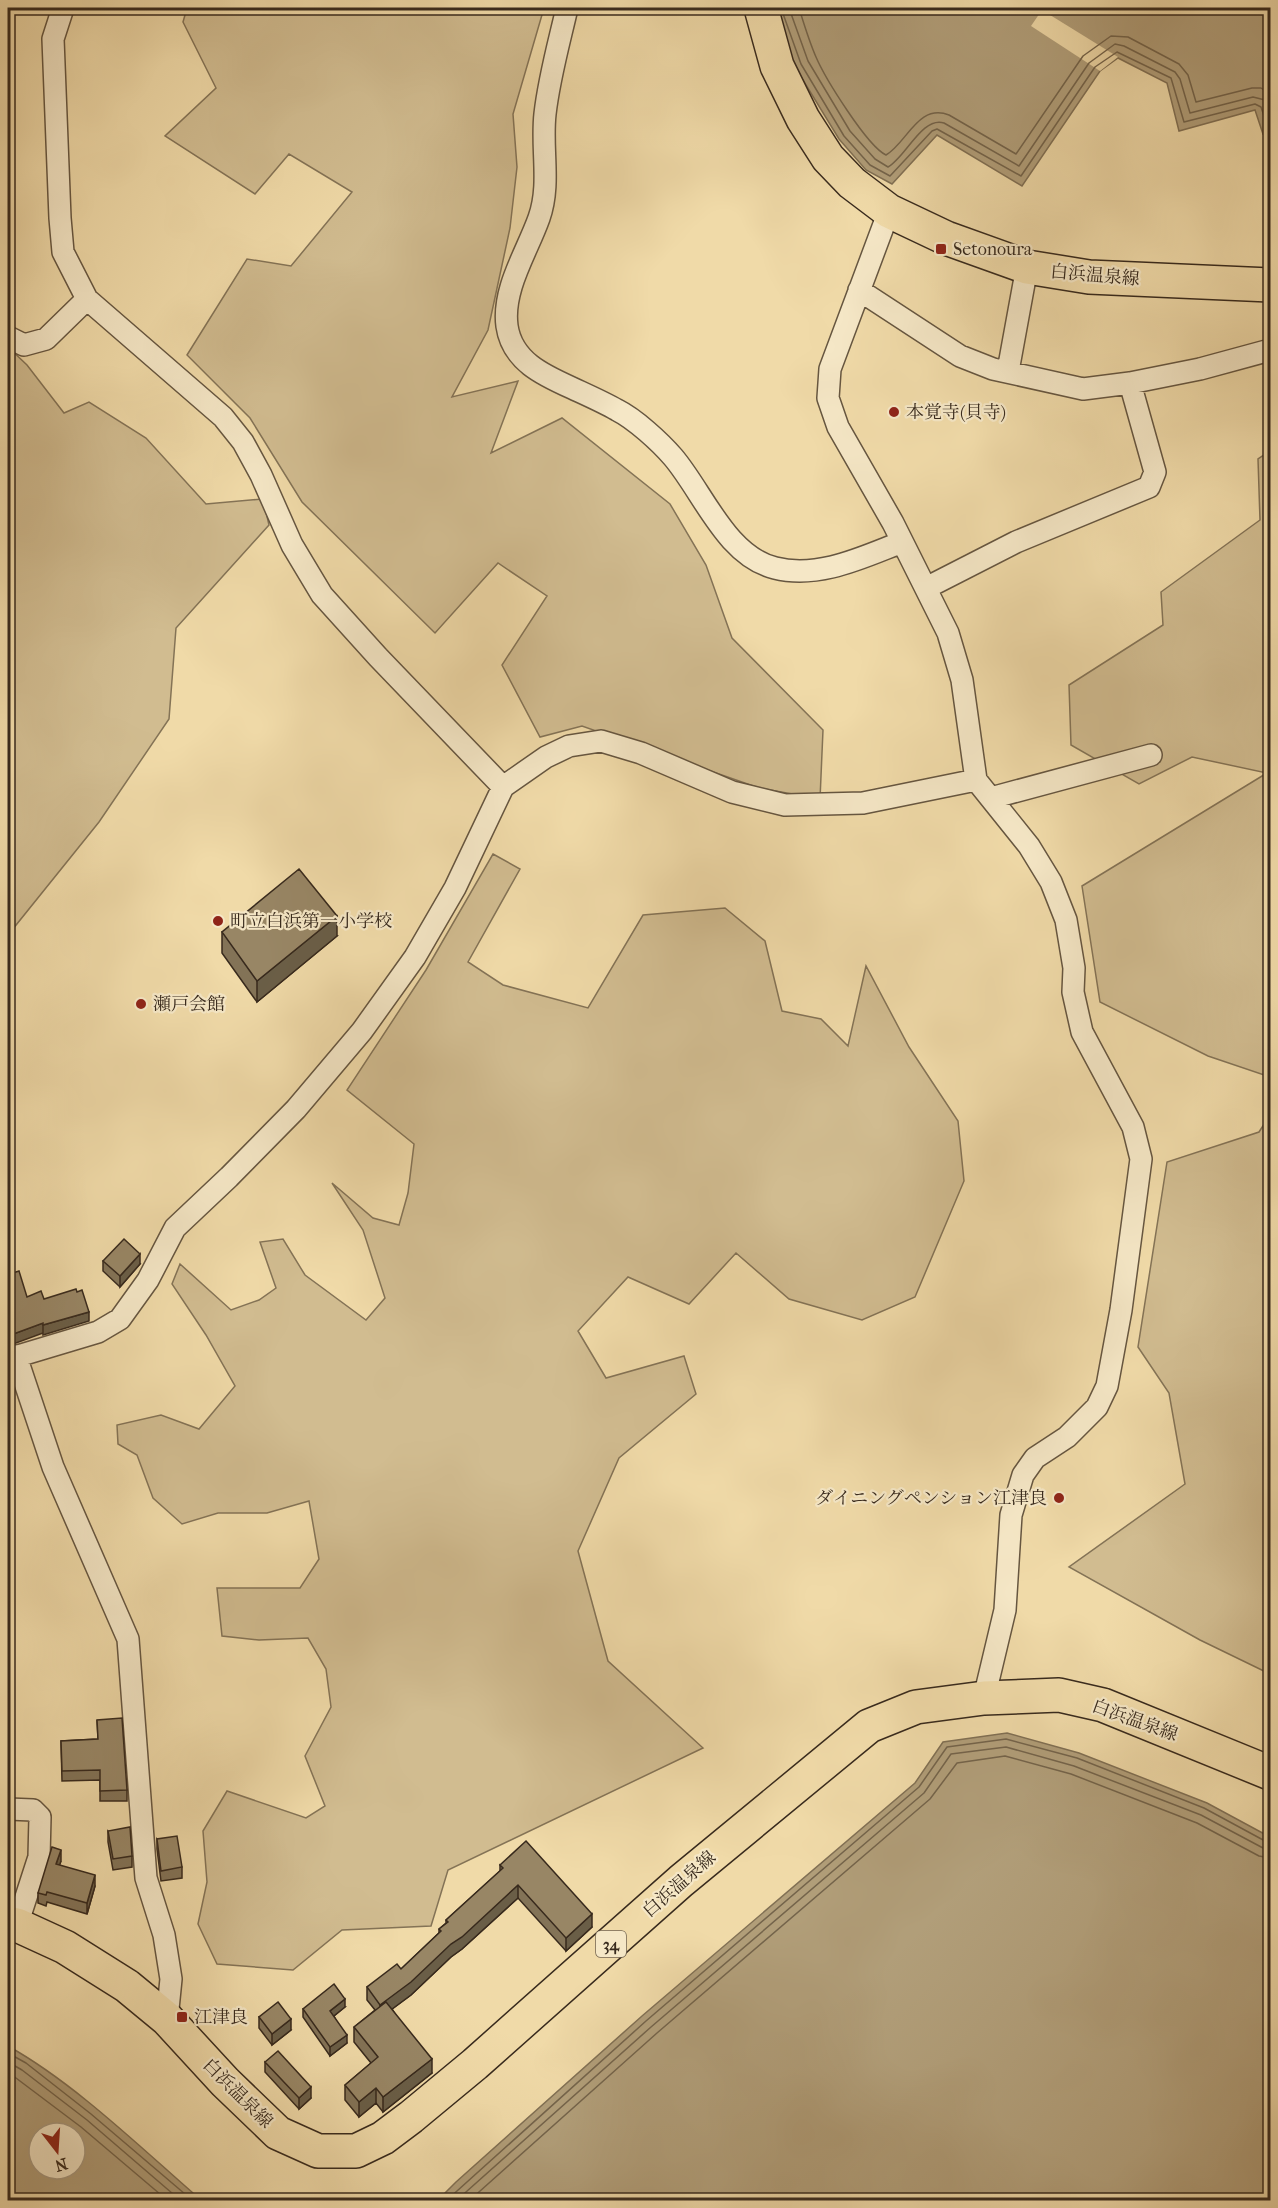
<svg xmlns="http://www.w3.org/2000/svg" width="1278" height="2208" font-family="'IM FELL French Canon','Noto Serif JP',serif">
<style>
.green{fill:#d1bc90;stroke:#847356;stroke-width:1.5}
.water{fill:#b19e79;stroke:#817054;stroke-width:1.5;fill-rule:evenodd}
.pier{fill:#f0daa8}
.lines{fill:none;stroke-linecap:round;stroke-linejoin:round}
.shore{stroke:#74644b;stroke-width:1.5}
.street-casing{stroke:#665640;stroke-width:24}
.primary-casing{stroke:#382a1d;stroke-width:36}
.street{stroke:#f5e7c6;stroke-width:21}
.primary{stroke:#f0daa8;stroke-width:33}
.wall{fill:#837357;stroke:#382a1d;stroke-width:1.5}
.shaded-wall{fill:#6a5e47;stroke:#382a1d;stroke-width:1.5}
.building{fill:#988665;stroke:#382a1d;stroke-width:1.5}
.poi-dot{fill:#8f2418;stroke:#f5e7c6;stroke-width:2}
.labels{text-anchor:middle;stroke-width:4.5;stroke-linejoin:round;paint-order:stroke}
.shield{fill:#f5e7c6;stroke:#716350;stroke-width:1.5}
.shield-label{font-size:16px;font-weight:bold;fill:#382a1d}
.poi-label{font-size:18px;fill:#382a1d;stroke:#f5e7c6;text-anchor:start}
.street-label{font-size:18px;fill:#382a1d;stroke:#f5e7c6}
</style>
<rect width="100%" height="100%" fill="#f0daa8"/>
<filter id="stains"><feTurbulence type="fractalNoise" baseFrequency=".00333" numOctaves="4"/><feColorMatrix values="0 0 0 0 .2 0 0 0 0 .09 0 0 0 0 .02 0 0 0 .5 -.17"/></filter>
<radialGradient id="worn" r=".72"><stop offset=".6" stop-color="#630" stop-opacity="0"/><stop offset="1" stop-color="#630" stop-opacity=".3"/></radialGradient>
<path class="green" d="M187 8H544L513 114 517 167 510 228 488 330 452 397 518 381 491 453 562 418 670 504 706 565 732 638 823 730 820 799 759 788 582 726 540 737 502 665 547 596 498 563 435 633 302 502 250 418 187 355 247 259 291 266 352 192 289 154 255 194 165 136 216 88 183 22Z
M8 347 27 365 64 413 89 402 146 438 206 504 263 499 269 525 176 628 169 719 99 822 8 935Z
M1270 451V1077L1208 1056 1100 1002 1082 886 1267 773 1192 757 1139 784 1071 745 1069 685 1163 625 1161 592 1260 520 1258 459Z
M493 854 520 869 468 962 503 985 588 1008 643 915 725 908 765 941 782 1011 821 1019 848 1046 866 966 909 1047 958 1121 964 1181 915 1297 862 1320 789 1299 736 1253 689 1304 628 1277 578 1331 606 1378 684 1356 696 1394 619 1458 578 1551 608 1661 703 1748 448 1870 431 1926 342 1930 293 1970 217 1964 198 1924 207 1882 203 1831 227 1791 306 1818 325 1806 305 1756 331 1707 326 1669 308 1638 259 1640 222 1636 217 1588H300L319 1559 309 1501 267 1513H218L182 1524 153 1498 137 1455 118 1444 117 1425 161 1415 199 1429 235 1386 206 1335 172 1284 180 1264 231 1310 259 1300 276 1288 260 1242 283 1239 305 1275 366 1320 385 1298 363 1230 332 1183 373 1218 399 1225 408 1193 414 1144 347 1090 426 970Z
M1270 1115V1674L1200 1640 1069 1567 1185 1484 1169 1393 1138 1347 1167 1162 1259 1132Z"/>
<path class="water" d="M775 8H1270V132L1263 134 1255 110 1179 131 1167 83 1118 58 1100 71 1022 186 937 135 892 184 866 170 839 139 795 67Z
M1007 1733 1079 1753 1207 1803 1270 1837V2200H438L456 2182 642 2016 915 1783 943 1742Z
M8 2046C76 2084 142 2149 201 2200H8ZM39 2133H75V2169H39Z"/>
<path class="pier" d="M1042 10 1118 57 1100 71 1031 26Z"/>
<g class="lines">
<path class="shore" d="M781 8 801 64 844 136 870 165 890 176 932 131 937 129 1021 176 1095 67 1117 52 1171 78 1184 122 1255 104 1261 107 1267 125 1270 127
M789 8 808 61 850 131 875 159 888 167C906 157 922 116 944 123L1019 166 1089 63 1115 44 1124 46 1175 72 1180 79 1190 113 1253 97 1265 100 1270 112
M799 8C804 24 809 41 816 57 825 78 867 146 886 155 907 143 918 103 949 115L1016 154 1083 56 1111 36 1128 37 1179 64 1188 75 1196 102 1252 88H1261L1270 94
M8 2053 26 2063 91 2114 192 2200
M8 2062 22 2070 87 2120 180 2200
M8 2072 81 2127 167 2200
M447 2200 646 2021 919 1787 947 1747 1006 1739 1077 1758 1204 1808 1265 1841 1270 1842
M457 2200 651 2027 924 1793 951 1754 1006 1747 1074 1766 1201 1815 1263 1848 1270 1849
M470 2200 657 2033 930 1799 957 1763 1005 1756 1071 1774 1197 1823 1259 1856 1270 1858"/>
<g class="street-casing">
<path id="street" d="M63 8 53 39 60 218 63 252 87 299 223 417 243 442 261 475 292 545 322 595 378 657 503 787
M567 8C559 43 549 78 545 114 541 149 551 184 539 218 527 252 502 289 507 326 512 361 543 375 572 388 587 395 603 402 617 410 635 419 660 442 673 457 703 492 726 556 775 568 819 579 863 557 902 542
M889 211 830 369 828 398 838 427 893 523 948 633 962 680 976 780 1029 846 1051 882 1066 920 1074 968 1073 992 1082 1032 1133 1127 1141 1159 1121 1310 1107 1386 1097 1407 1067 1437 1035 1458 1023 1475 1011 1515 1005 1610 984 1698
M859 290 960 356 993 369 1083 389 1130 383 1200 369 1270 350
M8 337 24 345 46 339 87 299
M1008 371 1027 267
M926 588 1016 542 1149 487 1155 472 1130 383
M991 798 1151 755
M16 1356 53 1467 128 1639 146 1878 164 1935 171 1979 167 2019
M8 1359 98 1332 120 1319 148 1280 175 1228 229 1177 296 1109 362 1031 415 957 455 888 503 787 546 757 569 746 601 741 641 753 732 792 785 805 863 803 976 780
M8 1809 33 1810 40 1817 39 1857 17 1925"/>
</g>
<g class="primary-casing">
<path id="primary" d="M761 8 777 66 803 119 828 158 852 183 889 211 946 238 1027 267 1089 277 1270 285
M8 1923 17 1925 65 1947 127 1986 167 2019 225 2082 278 2133 318 2151H356L383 2138 411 2117 475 2064 681 1881 869 1726 916 1707 984 1698 1059 1695 1103 1705 1270 1773"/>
</g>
<use href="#street" class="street"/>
<use href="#primary" class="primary"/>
</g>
<path class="wall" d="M222 932 337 936 257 1002 222 953Z
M103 1261 140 1264 120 1287 103 1271Z
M97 1720 127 1790V1801H100V1780L62 1781 61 1741 98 1739Z
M108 1831 132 1856V1867L113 1870 108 1842Z
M157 1839 182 1867V1878L161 1881 157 1849Z
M61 1861 59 1865 95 1886 87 1914 47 1902 46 1906 38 1903V1893Z
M500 1865 592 1927 566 1951 518 1898 462 1949 451 1957 411 1995 392 2009 432 2073 383 2112 376 2103 359 2117 345 2100V2085L371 2063 354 2042V2027L375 2010 367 2000V1987L401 1969 439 1933V1929L446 1923V1920L500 1871Z
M345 2007 334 2016 347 2043 330 2056 303 2017V2009Z
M259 2017 291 2030 272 2045 259 2028Z
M265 2062 311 2098 299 2109 265 2072Z"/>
<path class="shaded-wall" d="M337 916V936L257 1002V981Z
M140 1254V1264L120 1287V1276Z
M89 1312V1321L43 1335V1325Z
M43 1323V1333L8 1346V1336Z
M61 1850V1861L56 1875V1864Z
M95 1875V1886L87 1914V1903Z
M518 1885V1898L462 1949 451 1957 411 1995 380 2018V2005Z
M592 1914V1927L566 1951V1938Z
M345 1999V2007L330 2019V2011Z
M291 2019V2030L272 2045V2034Z
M347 2035V2043L330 2056V2047Z
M432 2059V2073L383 2112V2097Z
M311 2087V2098L299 2109V2098Z
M376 2088V2103L359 2117V2102Z"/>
<path class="building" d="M299 869 337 916 257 981 222 932Z
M124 1239 140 1254 120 1276 103 1261Z
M8 1255 10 1274 19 1271 27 1297 41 1291 44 1299 76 1289 77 1292 82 1290 89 1312 43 1325V1323L8 1336Z
M122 1718 127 1790 100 1791V1770L62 1771 61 1741 98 1739 97 1720Z
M130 1827 132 1856 113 1859 108 1831Z
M177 1836 182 1867 161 1871 157 1839Z
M526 1841 592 1914 566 1938 518 1885 462 1937 451 1944 411 1982 380 2005 367 1987 397 1964 401 1969 441 1931 439 1929 448 1922 446 1920 503 1868 500 1865Z
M52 1847 61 1850 56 1864 95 1875 87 1903 47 1892 46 1895 38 1893Z
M334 1984 345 1999 330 2011 347 2035 330 2047 303 2009Z
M278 2002 291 2019 272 2034 259 2017Z
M386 2002 432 2059 383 2097 376 2088 359 2102 345 2085 378 2057 354 2027Z
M278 2051 311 2087 299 2098 265 2062Z"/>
<g class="poi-dot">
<rect x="935" y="243" width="12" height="12" rx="3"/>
<circle cx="894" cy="412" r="6"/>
<circle cx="218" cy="921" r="6"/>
<circle cx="141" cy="1004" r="6"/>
<circle cx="1059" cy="1498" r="6"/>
<rect x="176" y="2011" width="12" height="12" rx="3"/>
</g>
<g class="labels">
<rect class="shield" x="596" y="1931" width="30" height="26" rx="4.5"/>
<g class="shield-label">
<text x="611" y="1950">34</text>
</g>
<g class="poi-label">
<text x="953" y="255">Setonoura</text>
<text x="906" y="418">本覚寺(貝寺)</text>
<text x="230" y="927">町立白浜第一小学校</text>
<text x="153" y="1010">瀬戸会館</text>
<text x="1047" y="1504" text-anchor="end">ダイニングペンション江津良</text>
<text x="194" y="2023">江津良</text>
</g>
<g class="street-label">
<text transform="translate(1095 275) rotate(5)" y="6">白浜温泉線</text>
<text transform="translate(1135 1720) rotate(20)" y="6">白浜温泉線</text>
<text transform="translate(679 1884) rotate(-41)" y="6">白浜温泉線</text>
<text transform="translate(238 2093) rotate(45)" y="6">白浜温泉線</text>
</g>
</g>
<rect width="1278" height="2208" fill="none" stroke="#f0daa8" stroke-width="30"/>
<rect x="9" y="9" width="1260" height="2190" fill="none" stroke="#382a1d" stroke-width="3"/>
<rect x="15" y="15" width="1248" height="2178" fill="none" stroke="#382a1d" stroke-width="1.5"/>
<g transform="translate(57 2151) rotate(163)"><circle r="28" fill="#f5e7c6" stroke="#a99b82" stroke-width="1.5"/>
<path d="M0-4.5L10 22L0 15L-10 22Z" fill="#8f2418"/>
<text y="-9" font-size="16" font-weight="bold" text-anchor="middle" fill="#382a1d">N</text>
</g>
<rect width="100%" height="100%" filter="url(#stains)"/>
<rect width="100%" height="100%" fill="url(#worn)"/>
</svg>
